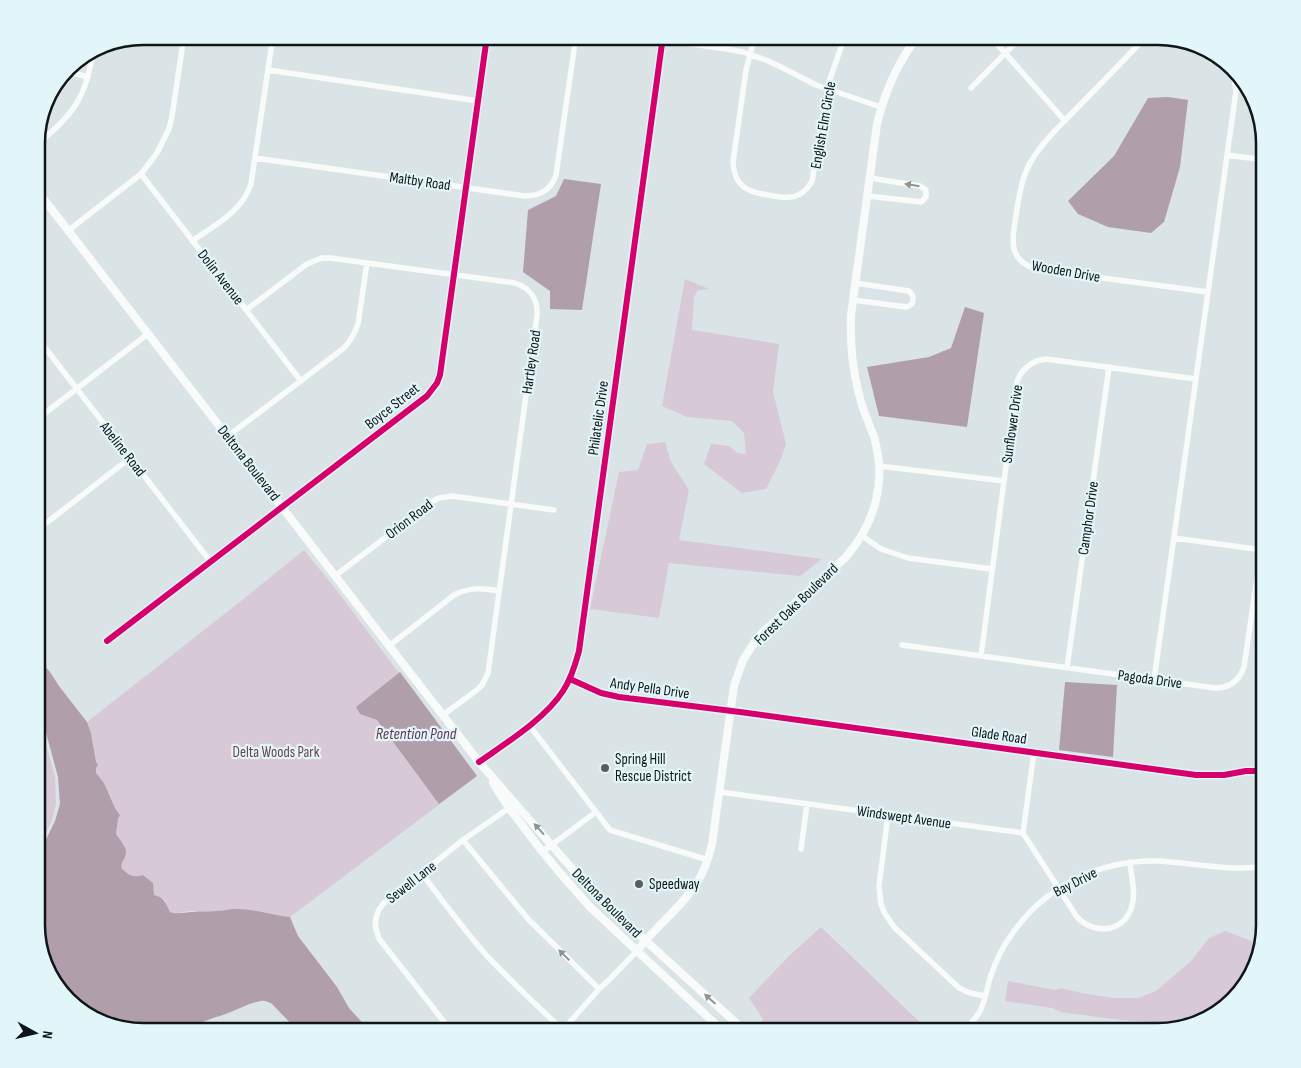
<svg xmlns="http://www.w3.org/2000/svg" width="1301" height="1068" font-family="'Sofia Sans Condensed',sans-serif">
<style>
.green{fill:#d7c9d5}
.water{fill:#b19eab}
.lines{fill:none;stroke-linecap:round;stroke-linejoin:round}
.street{stroke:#f9fbfb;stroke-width:5.5}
.secondary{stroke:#f9fbfb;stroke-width:8}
.cycleway-casing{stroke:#e2f5f8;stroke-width:9}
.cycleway{stroke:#d6006c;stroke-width:6}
.oneway{fill:#909495}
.poi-dot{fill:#575e60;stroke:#e2f5f8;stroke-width:2}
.labels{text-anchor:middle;stroke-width:4.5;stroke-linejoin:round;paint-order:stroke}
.street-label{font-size:15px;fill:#101618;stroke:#e2f5f8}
.park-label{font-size:15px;fill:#6d3e5b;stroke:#e2f5f8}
.poi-label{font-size:15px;fill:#101618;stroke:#e2f5f8;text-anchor:start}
.water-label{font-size:16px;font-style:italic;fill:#643653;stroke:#e2f5f8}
.rim{fill:none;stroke:#101618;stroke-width:2.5}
</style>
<rect width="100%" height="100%" fill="#dae4e6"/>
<path class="green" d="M685 279 709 289 698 290 694 297 692 330 779 344 773 392 786 444 781 459 766 489 742 493 704 464 711 444 729 446 738 453 746 454 744 433 732 421 687 417 662 406Z
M665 442 671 462 689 490 679 540 822 559 800 576 669 563 659 618 590 609 619 472 638 470 647 444Z
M304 550 334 587 477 776 290 917 235 909 214 912 191 911 183 912 178 914 170 912 165 900 154 895 137 877 130 875 123 871 121 866 126 851 123 845 116 834 118 819 120 814 115 808 104 783 96 773V768L98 765 96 762 91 733 87 722 246 597Z
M36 721 42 729 55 777 56 804 52 820 36 853Z
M821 927 930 1032H759L756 1029 763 1019 749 998 790 955Z
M1225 931 1262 945 1259 960 1238 995 1205 1021 1187 1025 1112 1019 1061 1012 1052 1008 1005 1001 1008 981 1055 990 1061 988 1086 994 1115 998H1138L1156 991 1192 960 1209 938Z"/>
<path class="water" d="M1168 97 1188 100 1180 167 1164 222 1151 233 1108 227 1078 214 1068 201 1114 156 1148 98Z
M564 179 601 184 582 310 550 309V291L523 272 528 210 556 196Z
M965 307 984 313 967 427 879 416 867 367 929 357 951 348Z
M36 657 50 672 59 686 87 722 91 733 96 762 98 765 96 768V773L104 783 115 808 120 815 118 819 116 834C119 839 126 846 126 852 126 861 115 866 127 873 132 877 137 877 143 875L153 883 154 895C164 897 166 903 170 912 179 915 183 912 193 912 200 911 208 912 216 911 223 911 229 909 236 909 255 909 272 915 290 917L298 936 337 987 349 1008 371 1032H299L272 1004C268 1002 265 1000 261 1001 249 1003 239 1009 228 1013 213 1019 200 1020 189 1032H143L102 1024 73 1005 47 972 36 932V860L55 821 60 804 58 777 45 729 36 715Z
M400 672 477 776 439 804 377 720 360 714 356 707Z
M1065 682 1117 685 1113 757 1059 750Z"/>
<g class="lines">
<path class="street" d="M636 36 727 49 743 52 766 60 781 67 816 85 881 107
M755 36 746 70 733 162C734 186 747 192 768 195 787 199 802 200 812 181L829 82 845 36
M990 36 1065 121
M1148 36 1141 42C1119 65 1097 88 1074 111 1058 128 1039 145 1028 167 1020 184 1018 204 1015 222 1011 244 1011 260 1035 269L1208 292
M268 70 478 101
M66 71 88 77
M971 88 1022 36
M37 144C73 116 87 96 93 50
M1227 155 1265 160
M255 158 525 196C540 196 551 190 556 175L576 36
M141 174 301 381
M867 196 921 202 926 197V190L920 186 870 178
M69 230 141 174 157 153 169 129 172 116 184 36
M192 241C215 225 242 212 251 184L273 36
M853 300 907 307 912 304C914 298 913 295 909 291L855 283
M246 310 307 264 322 258H330L515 283C530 288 538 299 537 315L488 673 482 685 477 690 443 715
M36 336 210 561
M36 420 149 333
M228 436 344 348C351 340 355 333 358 324L367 263
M879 466 1004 481
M36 531 130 458
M862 536 881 549 908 558 992 569
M1174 538 1263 550
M335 576 433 501 439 498 452 496 554 510
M107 641 427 396 437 383 440 375 487 36
M902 645 1215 688C1230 688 1239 681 1244 667L1265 524
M389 646 454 595C469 587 482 588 499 591
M981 656 1017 382C1022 368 1031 361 1046 359L1196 379
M1067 668 1109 367
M570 679 601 693 619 697 740 712 1196 775H1224L1246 771H1265
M1154 680 1236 91 1233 69
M529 725 610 830 708 860
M479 762C506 743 545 719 563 691 571 679 575 666 579 651L663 36
M720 792 1023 833 1077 917C1097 938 1129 930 1133 901 1135 889 1131 875 1130 862
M888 815 879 886 881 904 884 912 894 927 959 988 970 993 985 996
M1023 833 1034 752
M463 840 528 919 599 989
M801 849 807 804
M542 852 596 812
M422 874C443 901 464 930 487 956 512 982 538 1007 565 1032
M562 1031 599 989 609 980 637 951
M452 1032 380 940C373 927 374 915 383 904L463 840 512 806
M963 1032C969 1025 976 1019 980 1011 985 1001 987 989 990 978 995 963 1002 947 1012 934 1045 886 1101 859 1159 861 1194 863 1229 872 1265 866"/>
<path class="secondary" d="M36 189 479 762 589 888 614 912 746 1032
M493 783 509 808 541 850 560 873 590 907 724 1032
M637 951C655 927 680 909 696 884 704 872 709 858 712 844L734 686 743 660 756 640 763 632 845 558C875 524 887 482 874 437 869 423 862 409 859 394 852 368 850 342 851 315L877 124C885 91 897 63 918 36"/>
<g class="cycleway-casing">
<path id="cycleway" d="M107 641 427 396 437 383 440 375 487 36
M570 679 601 693 619 697 740 712 1196 775H1224L1246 771H1265
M479 762C506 743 545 719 563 691 571 679 575 666 579 651L663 36"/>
</g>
<use href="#cycleway" class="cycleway"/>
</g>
<defs><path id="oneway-solid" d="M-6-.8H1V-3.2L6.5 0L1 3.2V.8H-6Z" transform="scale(1.25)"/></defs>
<g class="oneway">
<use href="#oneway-solid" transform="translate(912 185) rotate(-171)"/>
<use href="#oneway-solid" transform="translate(539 829) rotate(-132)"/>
<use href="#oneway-solid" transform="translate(564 955) rotate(-135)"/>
<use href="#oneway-solid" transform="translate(710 999) rotate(-138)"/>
</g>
<g class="poi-dot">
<circle cx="605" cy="768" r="5"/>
<circle cx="639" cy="884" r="5"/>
</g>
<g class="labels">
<g class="street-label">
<text transform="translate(823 125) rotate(-80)" y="5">English Elm Circle</text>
<text transform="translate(420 181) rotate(8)" y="5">Maltby Road</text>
<text transform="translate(1066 271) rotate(10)" y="5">Wooden Drive</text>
<text transform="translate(221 277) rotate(52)" y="5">Dolin Avenue</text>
<text transform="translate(531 362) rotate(-82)" y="5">Hartley Road</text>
<text transform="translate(392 406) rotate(-38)" y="5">Boyce Street</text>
<text transform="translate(598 418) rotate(-82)" y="5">Philatelic Drive</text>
<text transform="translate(1012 424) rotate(-82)" y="5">Sunflower Drive</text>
<text transform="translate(123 449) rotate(52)" y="5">Abeline Road</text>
<text transform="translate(249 463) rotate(52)" y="5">Deltona Boulevard</text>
<text transform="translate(1088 518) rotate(-82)" y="5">Camphor Drive</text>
<text transform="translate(409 519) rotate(-37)" y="5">Orion Road</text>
<text transform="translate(796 604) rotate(-44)" y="5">Forest Oaks Boulevard</text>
<text transform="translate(1150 679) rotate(8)" y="5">Pagoda Drive</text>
<text transform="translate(650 688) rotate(8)" y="5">Andy Pella Drive</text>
<text transform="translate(999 735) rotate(8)" y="5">Glade Road</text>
<text transform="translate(904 817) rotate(8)" y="5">Windswept Avenue</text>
<text transform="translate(411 882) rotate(-38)" y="5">Sewell Lane</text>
<text transform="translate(1075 882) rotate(-27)" y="5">Bay Drive</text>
<text transform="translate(607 903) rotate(45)" y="5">Deltona Boulevard</text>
</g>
<g class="park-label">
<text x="276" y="757">Delta Woods Park</text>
</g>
<g class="poi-label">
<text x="615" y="764">Spring Hill<tspan x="615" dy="17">Rescue District</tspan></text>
<text x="649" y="889">Speedway</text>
</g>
<g class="water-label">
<text x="416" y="739">Retention Pond</text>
</g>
</g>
<path d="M0 0H1301V1068H0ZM143 45H1158A98 98 0 0 1 1256 143V925A98 98 0 0 1 1158 1023H143A98 98 0 0 1 45 925V143A98 98 0 0 1 143 45Z" fill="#e2f5f8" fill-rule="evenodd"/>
<path class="rim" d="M143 45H1158A98 98 0 0 1 1256 143V925A98 98 0 0 1 1158 1023H143A98 98 0 0 1 45 925V143A98 98 0 0 1 143 45Z"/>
<g transform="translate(35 1033) rotate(98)" stroke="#e2f5f8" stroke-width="4" paint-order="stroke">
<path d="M0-4L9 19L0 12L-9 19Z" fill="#101618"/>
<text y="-8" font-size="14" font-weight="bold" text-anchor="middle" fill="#101618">N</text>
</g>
</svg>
